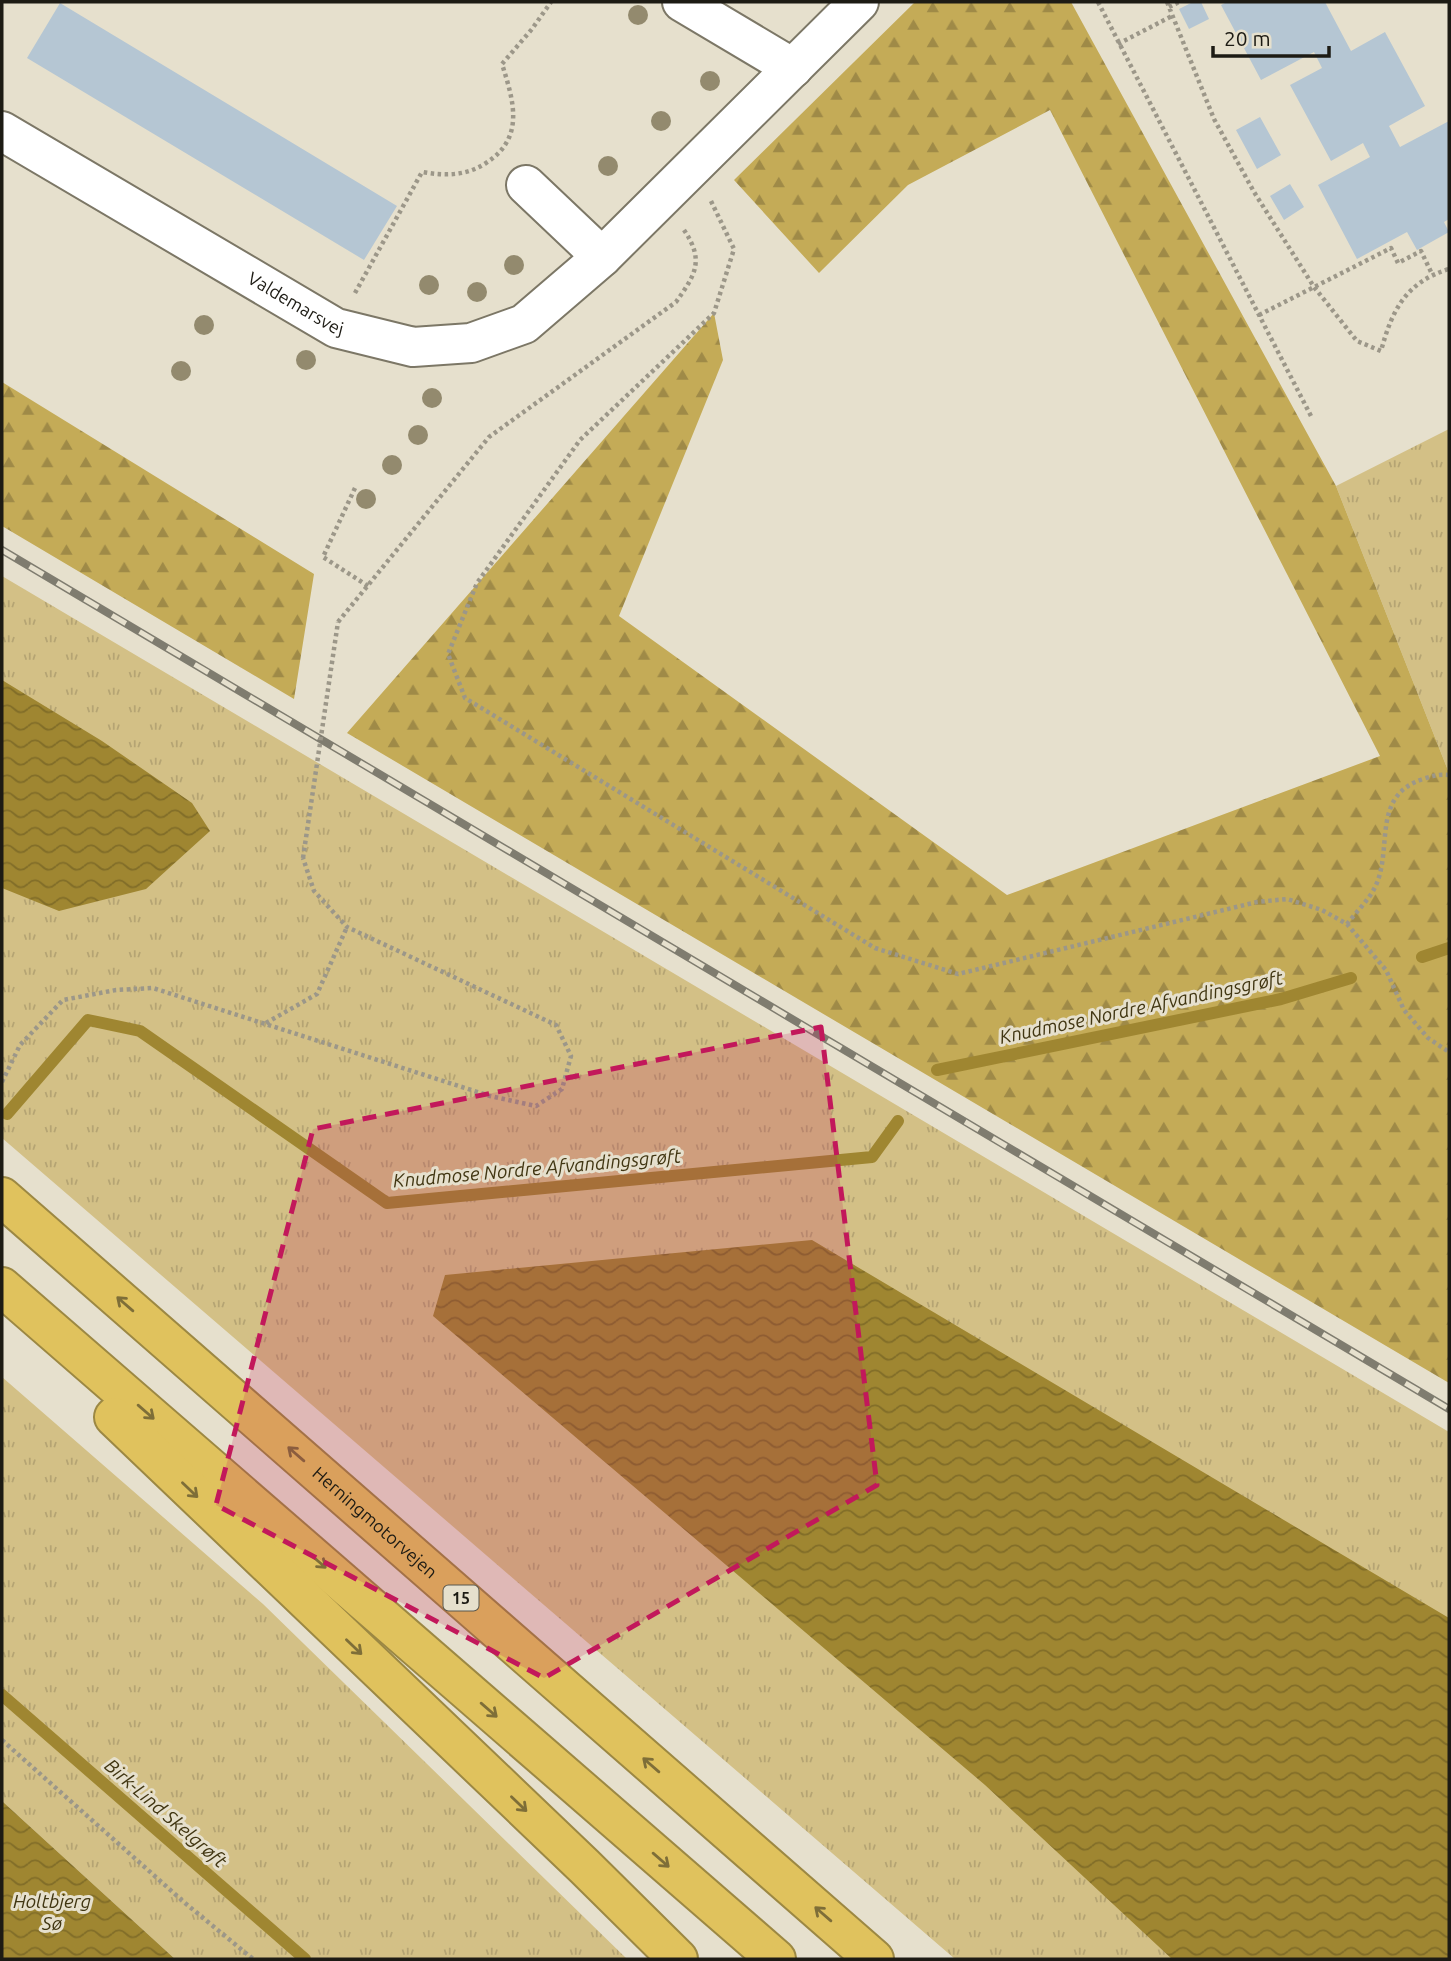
<svg xmlns="http://www.w3.org/2000/svg" width="1451" height="1961" font-family="Ubuntu,sans-serif">
<style>
.grass{fill:url(#grass-tufts)}
.forest{fill:url(#forest-firs)}
.water{fill:url(#water-waves)}
.lines{fill:none;stroke-linecap:round;stroke-linejoin:round}
.stream{stroke:#9f8631;stroke-width:12}
.building{fill:#b5c6d3}
.minor-casing{stroke:#7c7766;stroke-width:42}
.highway-casing{stroke:#9c8843;stroke-width:42}
.path{stroke:#9c9789;stroke-width:4.5;stroke-dasharray:3.5 3.5;stroke-linecap:butt}
.minor{stroke:#fff;stroke-width:38}
.highway{stroke:#e0c25d;stroke-width:38}
.rail-casing{stroke:#7f7c6f;stroke-width:8}
.rail{stroke:#e6e0cd;stroke-width:5;stroke-dasharray:16;stroke-linecap:butt}
.path-bridge{stroke:#9c9789;stroke-width:4.5;stroke-dasharray:3.5 3.5;stroke-linecap:butt}
.tree{fill:#938a6e}
.oneway{stroke:#7e6e38}
.marked{fill:#c2185b;fill-opacity:0.2;stroke:#c2185b;stroke-width:5;stroke-dasharray:14 9;stroke-linejoin:round}
.labels{text-anchor:middle;stroke-width:6;stroke-linejoin:round;paint-order:stroke}
.shield{fill:#e6e0cd;stroke:#59564c;stroke-width:2}
.shield-label{font-size:16px;font-weight:bold;fill:#1d1b14}
.street-label{font-size:18px;fill:#1d1b14;stroke:#e6e0cd}
.water-label{font-size:19px;font-style:italic;fill:#413612;stroke:#e6e0cd}
</style>
<defs>
<pattern id="grass-tufts" width="24" height="20" patternUnits="userSpaceOnUse" patternTransform="scale(1.75)"><rect width="24" height="20" fill="#d3c086"/><path d="M3 7l-1-3M5 7V3M7 7l1-3M15 17l-1-3M17 17v-4M19 17l1-3" fill="none" stroke="#b5a473"/></pattern>
<pattern id="forest-firs" width="22" height="20" patternUnits="userSpaceOnUse" patternTransform="scale(1.75)"><rect width="22" height="20" fill="#c4ab57"/><path d="M5 1l3.5 6h-7zM16 11l3.5 6h-7z" fill="#9f8a47"/></pattern>
<pattern id="water-waves" width="16" height="10" patternUnits="userSpaceOnUse" patternTransform="scale(1.75)"><rect width="16" height="10" fill="#9f8631"/><path d="M0 5q4-4 8 0t8 0" fill="none" stroke="#816d28"/></pattern>
</defs>
<rect width="100%" height="100%" fill="#e6e0cd"/>
<path class="grass" d="M1449 429V773L1336 486Z
M2 576 1449 1432V1959H955L2 1138Z
M2 1377 263 1604 627 1959H175L2 1801Z"/>
<path class="forest" d="M915 2H1071L1336 486 1449 773V1383L347 733 714 313 723 360 619 616 1007 895 1380 756 1050 110 908 185 819 273 734 180Z
M2 382 314 574 294 699 2 526Z"/>
<path class="water" d="M2 680 102 741 192 803 210 831 146 889 59 911 2 888Z
M812 1240 1449 1618V1959H1172L985 1785 433 1316 445 1275Z
M2 1801 175 1959H2Z"/>
<g class="lines">
<path class="stream" d="M1422 957 1449 948
M937 1070 1281 999 1351 978
M7 1114 88 1020 140 1031 387 1203 872 1157 898 1121
M2 1695 305 1959"/>
</g>
<path class="building" d="M1193 2H1201L1209 19 1189 29 1179 9Z
M1227 2H1325L1351 51 1385 32 1425 106 1389 126 1400 147 1449 121V219L1444 222 1449 232 1417 250 1407 232 1357 259 1318 185 1370 157 1363 143 1331 161 1290 85 1322 68 1314 52 1261 80 1221 5Z
M60 3 397 206 364 260 27 58Z
M1260 117 1281 155 1257 169 1236 130Z
M1290 184 1304 207 1284 220 1270 196Z"/>
<g class="lines">
<g class="minor-casing">
<g id="minor">
<path d="M682 2 793 68"/>
<path id="s1" d="M2 131 336 328 413 347 471 343 524 324 602 257 859 2"/>
<path d="M526 185 602 257"/>
</g>
</g>
<g class="highway-casing">
<g id="highway">
<path id="s2" d="M2 1197 874 1959"/>
<path d="M2 1287 776 1959"/>
<path d="M114 1417 584 1866 678 1959"/>
</g>
</g>
<path class="path" d="M1098 2 1312 418
M1167 2 1214 119 1254 192 1314 287 1357 341 1381 351C1392 310 1406 282 1449 269
M1169 7 1179 2
M1118 44 1172 16
M711 201 734 249 714 313 580 440 477 583 448 654 465 698 875 948 958 974 1257 902 1287 899 1322 910 1347 924 1386 970 1404 1010 1428 1038 1449 1052
M355 293 422 172C445 176 466 176 486 163 525 138 514 102 502 64L532 29 551 2
M1259 315 1391 248 1398 263 1421 251 1432 274
M355 488 323 557 368 586
M338 622 489 437 676 302C695 275 705 261 684 230
M1347 924C1356 912 1370 899 1376 885 1393 847 1371 796 1423 779 1432 776 1439 774 1449 775
M266 1023 317 994 347 927
M2 1082 20 1045 63 1000 116 990 153 988 490 1096 536 1106 562 1089 571 1056 556 1025 347 927 314 891 303 858
M2 1740 185 1903 253 1959"/>
<use href="#minor" class="minor"/>
<use href="#highway" class="highway"/>
<g class="rail-casing">
<path id="rail" d="M2 550 1449 1409"/>
</g>
<use href="#rail" class="rail"/>
<path class="path-bridge" d="M303 858 338 622"/>
</g>
<g class="tree">
<circle cx="638" cy="15" r="10"/>
<circle cx="710" cy="81" r="10"/>
<circle cx="661" cy="121" r="10"/>
<circle cx="608" cy="166" r="10"/>
<circle cx="514" cy="265" r="10"/>
<circle cx="429" cy="285" r="10"/>
<circle cx="477" cy="292" r="10"/>
<circle cx="204" cy="325" r="10"/>
<circle cx="306" cy="360" r="10"/>
<circle cx="181" cy="371" r="10"/>
<circle cx="432" cy="398" r="10"/>
<circle cx="418" cy="435" r="10"/>
<circle cx="392" cy="465" r="10"/>
<circle cx="366" cy="499" r="10"/>
</g>
<defs><path id="oneway-shaft" d="M-6 0H5M1.5-3L5.5 0L1.5 3" fill="none" stroke-width="1.6" stroke-linecap="round" stroke-linejoin="round" transform="scale(1.75)"/></defs>
<g class="oneway">
<use href="#oneway-shaft" transform="translate(125 1304) rotate(-139)"/>
<use href="#oneway-shaft" transform="translate(146 1412) rotate(41)"/>
<use href="#oneway-shaft" transform="translate(296 1454) rotate(-139)"/>
<use href="#oneway-shaft" transform="translate(190 1490) rotate(44)"/>
<use href="#oneway-shaft" transform="translate(318 1561) rotate(41)"/>
<use href="#oneway-shaft" transform="translate(354 1647) rotate(44)"/>
<use href="#oneway-shaft" transform="translate(489 1710) rotate(41)"/>
<use href="#oneway-shaft" transform="translate(651 1765) rotate(-139)"/>
<use href="#oneway-shaft" transform="translate(519 1804) rotate(44)"/>
<use href="#oneway-shaft" transform="translate(661 1860) rotate(41)"/>
<use href="#oneway-shaft" transform="translate(823 1914) rotate(-139)"/>
</g>
<path class="marked" d="M821 1027 877 1485 544 1678 216 1505 313 1129Z"/>
<g class="labels">
<rect class="shield" x="443.5" y="1585.5" width="35" height="25" rx="5"/>
<g class="shield-label">
<text x="461" y="1604">15</text>
</g>
<g class="street-label">
<text dy="6" stroke="none"><textPath href="#s1" startOffset="341">Valdemarsvej</textPath></text>
<text dy="6" stroke="none"><textPath href="#s2" startOffset="495">Herningmotorvejen</textPath></text>
</g>
<g class="water-label">
<text transform="translate(1141 1007) rotate(-12)" y="7">Knudmose Nordre Afvandingsgrøft</text>
<text transform="translate(537 1168) rotate(-5)" y="7">Knudmose Nordre Afvandingsgrøft</text>
<text transform="translate(166 1813) rotate(41)" y="7">Birk-Lind Skelgrøft</text>
<text x="52" y="1908">Holtbjerg<tspan x="52" dy="22">Sø</tspan></text>
</g>
</g>
<rect width="1451" height="1961" fill="none" stroke="#1d1b14" stroke-width="7"/>
<path d="M1213 46v10h116v-10" fill="none" stroke="#1d1b14" stroke-width="3.5"/>
<text x="1224" y="46" font-size="21" fill="#1d1b14" stroke="#e6e0cd" stroke-width="5" paint-order="stroke">20 m</text>
</svg>
